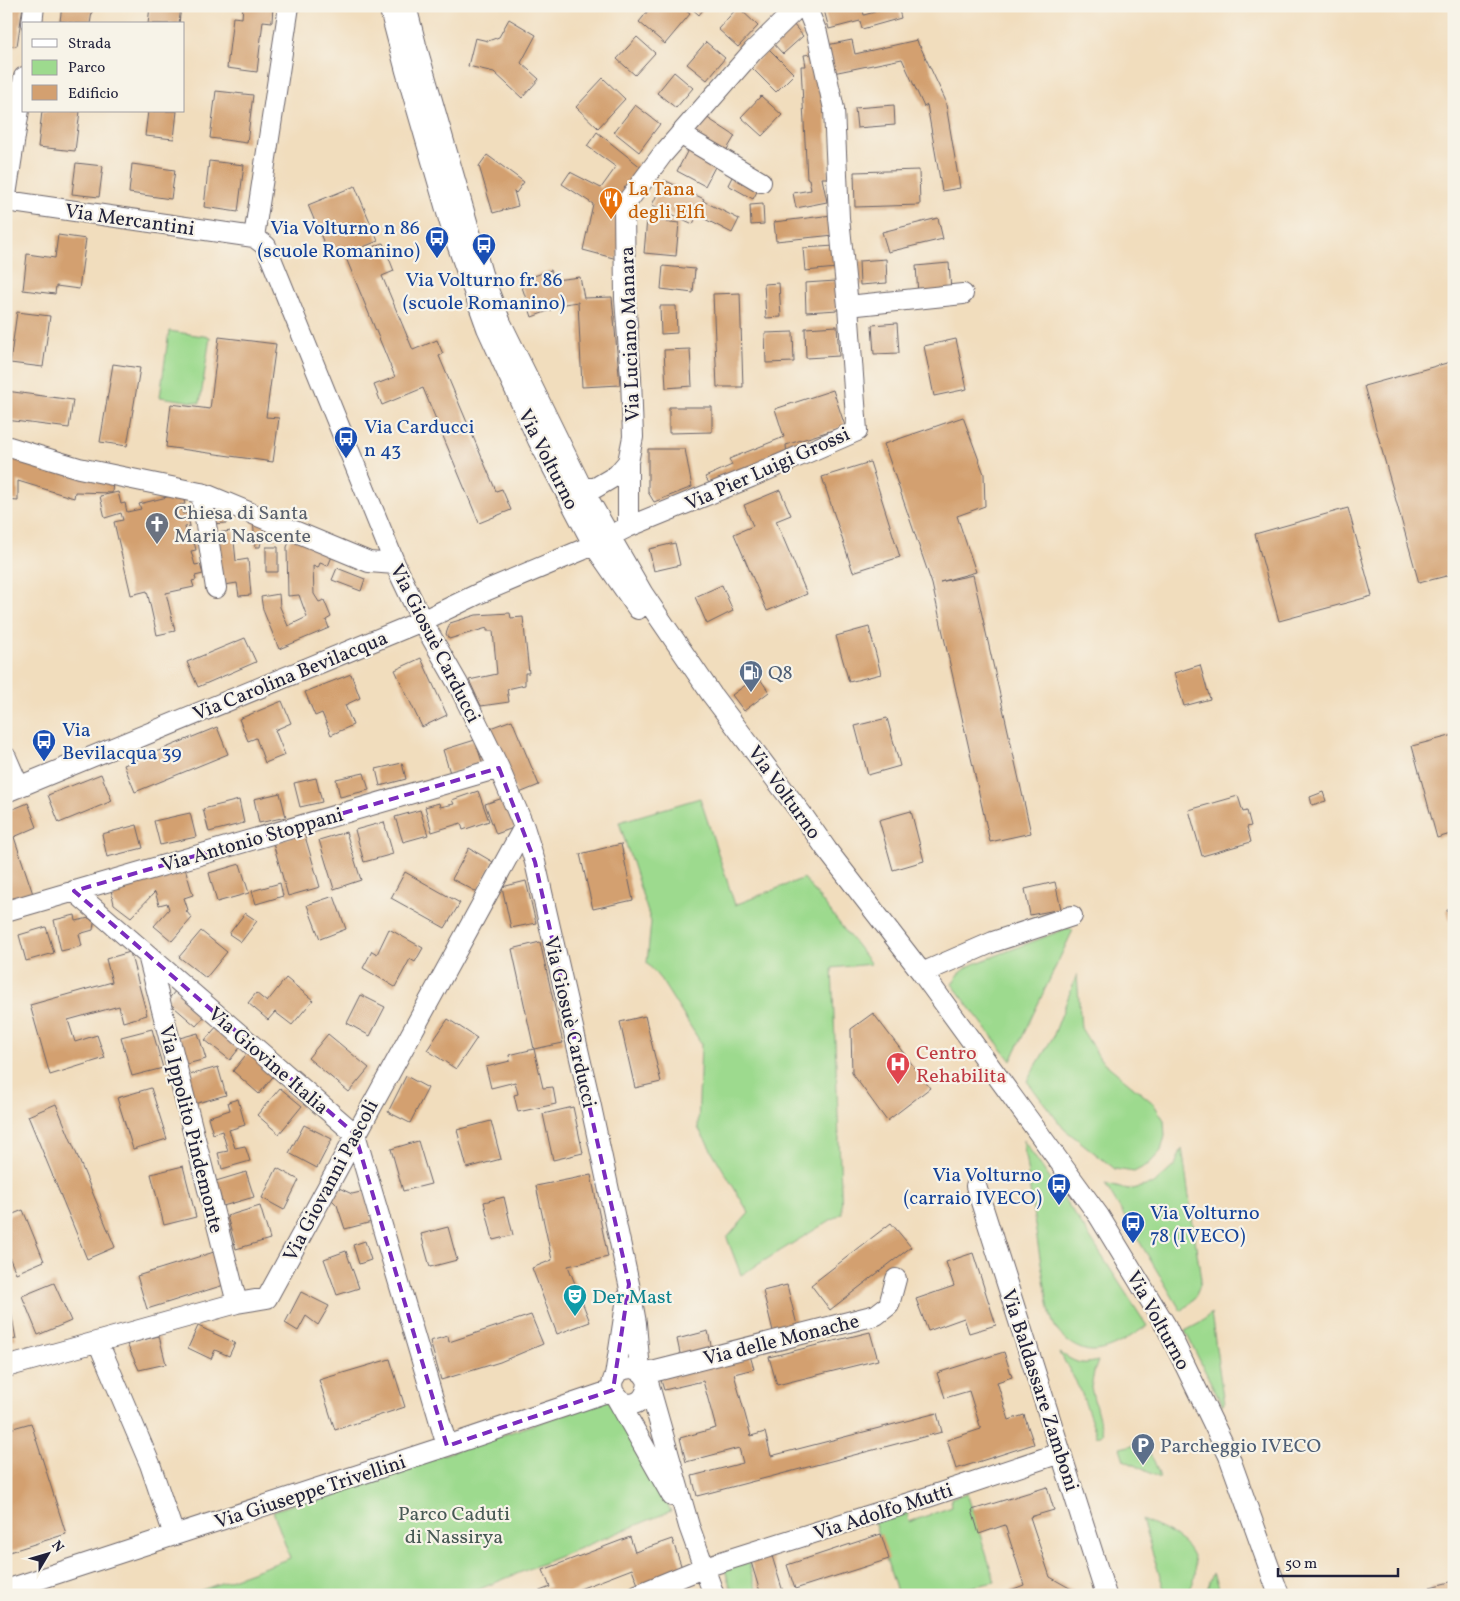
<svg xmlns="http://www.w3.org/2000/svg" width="1460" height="1601" font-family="Vollkorn,serif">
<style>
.green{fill:#9dda8e;stroke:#607e64}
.building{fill:#d3a070}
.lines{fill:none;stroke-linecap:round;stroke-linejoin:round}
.minor-casing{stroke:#6a6368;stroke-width:22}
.minor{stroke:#fff;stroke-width:20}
.marked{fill:none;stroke:#7b2cbf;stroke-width:4;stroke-dasharray:10 6;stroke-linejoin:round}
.labels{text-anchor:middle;stroke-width:4.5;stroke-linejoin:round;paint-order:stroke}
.food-label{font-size:20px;fill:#c56008;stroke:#f7f3e8;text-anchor:start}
.street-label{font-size:20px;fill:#22223b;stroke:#f7f3e8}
.transit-label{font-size:20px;fill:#164399;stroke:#f7f3e8;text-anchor:start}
.worship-label{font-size:20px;fill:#5b616d;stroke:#f7f3e8;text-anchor:start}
.service-label{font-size:20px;fill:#4e5e75;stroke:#f7f3e8;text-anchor:start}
.health-label{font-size:20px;fill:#be3a42;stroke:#f7f3e8;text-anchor:start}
.culture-label{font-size:20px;fill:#0d838f;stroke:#f7f3e8;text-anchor:start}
.park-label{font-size:20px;fill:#475954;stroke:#f7f3e8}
</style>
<rect width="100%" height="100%" fill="#f7f3e8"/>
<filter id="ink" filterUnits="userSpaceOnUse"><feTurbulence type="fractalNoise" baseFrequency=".02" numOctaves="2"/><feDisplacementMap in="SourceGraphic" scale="10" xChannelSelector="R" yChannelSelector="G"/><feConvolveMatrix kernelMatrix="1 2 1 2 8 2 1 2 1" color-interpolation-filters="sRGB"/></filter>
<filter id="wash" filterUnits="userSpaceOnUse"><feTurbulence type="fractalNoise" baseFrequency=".0096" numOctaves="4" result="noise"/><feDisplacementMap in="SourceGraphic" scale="20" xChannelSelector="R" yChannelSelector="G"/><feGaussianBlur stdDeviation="1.12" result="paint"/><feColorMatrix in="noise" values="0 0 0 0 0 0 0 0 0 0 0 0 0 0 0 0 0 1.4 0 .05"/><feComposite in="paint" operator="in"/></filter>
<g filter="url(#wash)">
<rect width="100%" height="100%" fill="#f1ddbd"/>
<path class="green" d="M169 331 210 337 200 403 160 397Z
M700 798 735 905 804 878 871 964 832 968 842 1213 741 1275 727 1238 749 1213 698 1128 701 1043 661 980 647 963 651 922 619 822Z
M1068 928 1073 930 1011 1061 952 984 958 975 969 966Z
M1077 974 1081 1028 1101 1060 1153 1103 1164 1120 1165 1136 1161 1151 1149 1164 1134 1172 1115 1169 1064 1129 1027 1081 1053 1037Z
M1023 1140 1080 1222 1147 1326C1131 1336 1111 1351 1092 1351 1080 1351 1064 1341 1057 1330 1049 1318 1048 1301 1045 1286 1036 1238 1030 1189 1023 1140Z
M1182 1148 1201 1280C1198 1295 1193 1302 1181 1311L1105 1184 1128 1190 1154 1184 1175 1165Z
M1211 1313 1224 1404 1222 1405 1185 1331 1200 1323Z
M1060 1353C1076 1362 1079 1366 1098 1361L1094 1372 1091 1388 1103 1434 1097 1436 1080 1389Z
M608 1400 629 1434 671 1511 465 1595H188L290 1558 273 1511Z
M1133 1445C1153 1453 1154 1459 1160 1478L1124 1460 1120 1448Z
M967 1493 995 1582 932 1595H898L874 1522 907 1511 909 1522 952 1507 951 1498Z
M1142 1520C1154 1526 1169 1531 1180 1540 1199 1554 1200 1577 1186 1595H1166Z
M748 1562 758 1595H733L725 1570Z
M1213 1573 1221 1595H1205Z"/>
<g id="blocks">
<path class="building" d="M6 6H23L17 46 6 45Z
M62 6H93L90 24H77L60 21Z
M150 6H181L179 24H148Z
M243 6H273L272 22 263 21 257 72 227 68 233 17 242 18Z
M652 6H680L690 14 665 44 639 22Z
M689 6H706L699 15Z
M823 6H862L864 15 885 9 884 6H898L901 18 862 29 860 21 829 29Z
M738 7 758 26 738 47 718 29Z
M509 19 536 35 521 63 539 79 522 98 494 72 468 66 475 38 488 41 499 37Z
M793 24 803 36 783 54 772 42Z
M637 37 655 53 635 75 617 59Z
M852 40 855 54 917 40 919 46H920L945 99 960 188 942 191 927 105 924 107 902 59 833 73 827 45Z
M706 42 725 58 707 80 687 64Z
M769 49 794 74 776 92 751 67Z
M818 53 823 65 828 178H822L827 202 796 208 793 193 811 190 809 179H807L801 66H806L804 55Z
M674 72 693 88 676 108 657 93Z
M6 77 12 78 7 107H6Z
M603 78 625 99 598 128 576 107Z
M216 91 253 95 247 143 210 138Z
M761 96 782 115 762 136 741 117Z
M635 105 660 124 639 152 614 132Z
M894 105 895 125 857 128 855 108Z
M42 111H80L75 151 38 147Z
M148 111H177L174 139 145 136Z
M706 117 735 136 723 156 693 137Z
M597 132 642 168 617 259 583 250 593 204 562 184 570 172 601 188 616 167 587 146Z
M689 148 717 163 705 186 677 171Z
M487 155 524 182 516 193 514 191 518 206 493 213 479 166Z
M209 161 244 165 238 212 204 207Z
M76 163 103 166 99 197 72 194Z
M132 164 175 170 171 199 129 193Z
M919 170 920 205 855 207 854 172Z
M735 171 760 186 753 199 728 185Z
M664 180 704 199 703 201 739 219 732 233 697 215 693 224 652 205Z
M355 186 378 241 331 260 308 205Z
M763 204 764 224 751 225 750 205Z
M832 215 834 235 776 241 774 222Z
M938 218 943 239 888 252 882 232Z
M647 219 679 223 676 256 644 253Z
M58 235 86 239 79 289 56 286 55 294 23 290 27 254 55 258Z
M383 243 394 271 382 276 413 350 437 340 443 354 439 356 496 491 502 489 511 510 479 523 423 388 382 405 374 385 395 377 346 258Z
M835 246 837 268 805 271 803 248Z
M886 259 887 283 860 285 859 261Z
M949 263 951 291 918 294 916 266Z
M663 266 695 269 693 293 661 289Z
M551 270 555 280 580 277 584 298 612 297 620 385 582 387 578 302 564 304V305L532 317 520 281Z
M836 281 838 310 806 312 805 283Z
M779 283 781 317 766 318 764 284Z
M740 293 743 387H717L713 294Z
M660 306H676L677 333 661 334Z
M17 312 50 316 43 367 10 363Z
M897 323 899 353 874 354 872 325Z
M837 326 839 356 806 358 805 328Z
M793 332 794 362 766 363 765 333Z
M219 337 276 344 266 417 279 418 273 462 166 447 171 404 210 409Z
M956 339 967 389 934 396 924 346Z
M690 349 692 386 666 388 664 350Z
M1454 361V574L1419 583 1364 386Z
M113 364 140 368 127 446 100 442Z
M833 390 845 426 786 445 787 455 711 486 705 477 732 465 729 459 784 437 775 409Z
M6 391 73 400 69 428 6 420Z
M669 407H712V432L669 433Z
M963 417 984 474 985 506 957 516 976 572 940 582 973 575 1031 833 990 842 932 584 884 444Z
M648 449H685L692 487 654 502 648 492Z
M6 455 113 481 112 493 75 492 74 498 18 481V501L6 500Z
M870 462 900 557 853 572 822 477Z
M780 490 791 515 776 521 807 594 767 611 734 534 753 526 744 505Z
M118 492 121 504 125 503 127 512 141 509 139 504 175 495 176 499 183 497 185 504 180 505 183 514 187 513 190 526 185 527 188 539 193 538 196 550 191 551 195 565 200 564 203 574 195 576 196 580 192 581 194 587 166 593 175 631 157 635 147 591 131 595 114 522 123 520 121 513 105 518 100 496Z
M209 501 229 509 227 523 211 524Z
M1348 508 1372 596 1279 621 1255 534Z
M253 517 277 527 276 539 262 536 260 547H255Z
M233 531 236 561 248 559 251 595 239 596 237 583 219 586 213 533Z
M293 533 333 554 328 566 320 563 318 568 313 566 314 594 319 602 324 600 331 617 326 620 329 628 279 649 263 610 261 597 279 594 280 607 288 626 307 617 299 595 288 596 287 547Z
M675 543 680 565 654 571 649 549Z
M266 547H278V572H266Z
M337 568 365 579 361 591 332 580Z
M722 585 733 611 707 624 695 597Z
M510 613 511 618 523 617 529 673H525V685L507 689 509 702 481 706 469 680 497 674 493 631H487V628L449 639 446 634 450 623 476 615Z
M869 627 881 674 849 682 836 636Z
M245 638 256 662 198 687 187 662Z
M421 658 447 715 422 727 395 670Z
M1200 665 1210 699 1184 706 1174 673Z
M351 674 360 698 345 705 353 725 331 735 322 713 315 716 305 692Z
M758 676 769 692 744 711 732 695Z
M282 701 291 723 275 730 285 755 265 763 256 738 248 741 239 719Z
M887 718 900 766 868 775 855 726Z
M512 720 539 785 517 794 490 728Z
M217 727 228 754 135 792 124 765Z
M1454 735V833L1437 838 1412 746Z
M475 740 482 762 450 773 443 750Z
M402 763 406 779 380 786 376 769Z
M364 773 369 790 340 797 336 779Z
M101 774 112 801 59 823 48 795Z
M316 778 322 802 300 807 294 783Z
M478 791 489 821 463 830 461 823 432 832 425 807 439 803 440 807 454 804 452 800Z
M1323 792 1326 801 1312 805 1310 797Z
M280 793 286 817 259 823 254 799Z
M1238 796 1243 812 1247 811 1251 826 1247 827 1251 842 1202 856 1189 810Z
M506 797 516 827 496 834 485 804Z
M239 800 244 823 209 832 203 809Z
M28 803 37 827 14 837 33 894 11 899 6 883V812Z
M420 810 428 835 403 842 395 817Z
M911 811 924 861 893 870 879 820Z
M190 813 196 837 160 845 154 821Z
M384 822 393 854 364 862 355 830Z
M137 825 143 848 107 857 102 834Z
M346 832 361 880 334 889 319 840Z
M304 833 320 887 288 896 273 843Z
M621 844 633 900 593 909 580 854Z
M469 848 493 862 477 892 452 879Z
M240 864 249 893 217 902 209 873Z
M185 868 193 895 184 898 188 910 186 911 192 918 172 941 154 926 169 909 167 903 159 905 155 892 131 917 114 904 111 890Z
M405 872 460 903 445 928 391 898Z
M526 881 536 923 511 928 502 887Z
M1055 882 1061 909 1030 915 1025 889Z
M280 883 283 896 256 904 252 891Z
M334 896 346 929 320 939 307 905Z
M1454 908V933H1453L1447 910Z
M245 913 257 921 241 942 229 934Z
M75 915 76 921 89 918 94 923 93 930 79 934 82 946 61 951 54 920Z
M46 927 54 953 26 961 19 935Z
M389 929 423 948 415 962 410 959 395 987 363 968 372 951 377 954Z
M201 931 227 952 206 978 179 957Z
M540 942 563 1043 534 1049 512 949Z
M130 952 147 1015 123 1022 119 1006 68 1020 75 1042 97 1035 105 1058 50 1075 30 1005 112 982 106 959Z
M286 978 313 1000 292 1025 275 1012 268 1020 248 1003 256 993 267 1002Z
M176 990 206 1015 196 1026 167 1001Z
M361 995 385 1007 370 1036 347 1023Z
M873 1013 930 1088 887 1121 852 1073 851 1029Z
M645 1016 661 1082 635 1088 620 1022Z
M448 1019 477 1038 456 1069 427 1050Z
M218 1025 242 1045 230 1060 205 1040Z
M152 1029 163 1068 132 1076 121 1037Z
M198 1033 206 1059 183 1065 176 1039Z
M328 1034 369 1068 349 1092 308 1058Z
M534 1049 543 1088 553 1087 556 1104 518 1112 514 1095 518 1094 515 1082 491 1088 486 1067 510 1061 509 1055Z
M249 1051 276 1073 259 1094 233 1071Z
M218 1067 226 1095 194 1104 186 1076Z
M406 1076 428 1088 410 1123 388 1112Z
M151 1088 167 1139 133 1149 117 1098Z
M280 1088 302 1106 279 1134 257 1115Z
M238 1099 245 1125 229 1130 235 1148 245 1146 250 1161 222 1169 218 1153 228 1151 222 1131 213 1134 208 1117 230 1110 228 1102Z
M56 1104 115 1247 87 1259 28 1116Z
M573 1107 583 1153 553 1160 543 1114Z
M491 1121 501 1159 467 1168 457 1130Z
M304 1125 332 1139 317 1168 289 1153Z
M418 1141 431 1184 403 1191 391 1149Z
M183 1166 196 1217 164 1225 151 1174Z
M277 1168 299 1180 284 1210 262 1198Z
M246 1172 254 1197 223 1206 216 1181Z
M591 1175 608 1257 568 1266 590 1322 557 1334 532 1268 552 1260 536 1186Z
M339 1188 352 1194 365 1191 372 1222 345 1229 337 1205 332 1200Z
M504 1197 513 1235 493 1240 484 1202Z
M260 1206 270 1239 236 1249 227 1216Z
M23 1210 44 1261 16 1273 6 1250V1217Z
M891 1223 911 1247 830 1310 811 1285Z
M448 1227 457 1260 430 1267 421 1234Z
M365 1241 371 1260 359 1264 353 1245Z
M346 1251 359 1288 337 1295 324 1259Z
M214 1252 224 1285 147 1309 137 1276Z
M973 1253 996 1325 969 1333 964 1318 928 1331 916 1299 954 1286 946 1262Z
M54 1283 71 1321 38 1335 22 1296Z
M787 1285 797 1325 773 1331 763 1291Z
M301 1292 329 1306 318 1325 306 1316 298 1331 285 1323Z
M10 1307 16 1339 6 1341V1308Z
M531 1315 543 1344 500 1362 441 1380 430 1341 448 1336 449 1342Z
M198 1326 235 1343 229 1356 215 1350 211 1359 188 1348Z
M708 1331 712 1350 681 1358 677 1339Z
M870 1332 878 1360 777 1385 769 1357Z
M159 1336 166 1364 139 1370 127 1344Z
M749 1352 754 1369 734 1374 751 1436 765 1432 771 1456 937 1413 942 1432 697 1496 692 1476 743 1463 739 1448 686 1462 680 1438 716 1428 703 1381 664 1390 660 1377Z
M1004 1352 1012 1377 997 1382 1009 1420 1024 1415 1034 1444 956 1469 947 1440 981 1429 969 1391 945 1398 937 1373Z
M390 1359 405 1407 335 1430 319 1380Z
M31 1423 66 1534 6 1553V1430Z
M1047 1487 1054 1510 1030 1517 1050 1577 1082 1595H998L1024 1585 1005 1525 979 1534 972 1510Z
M881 1534 889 1559 795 1589 787 1565Z
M630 1537 635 1552 672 1539 683 1571 639 1587 632 1569 564 1595H530L550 1587 543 1570Z
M772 1556 784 1595H761L751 1562Z
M1454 1581V1595H1432L1430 1587Z"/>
</g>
</g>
<g filter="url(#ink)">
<use href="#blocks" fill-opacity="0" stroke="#6a6368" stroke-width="1"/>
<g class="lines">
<g class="minor-casing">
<path id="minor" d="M389 6 406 71 452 230 487 328 538 440 593 544 638 609
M406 6 416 45 482 274 501 323 582 488 643 594 712 695 804 817 827 850 922 973 1099 1216 1166 1326 1229 1456 1279 1595
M32 24 34 6
M680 134 761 182
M6 195 24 77
M6 201 254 237 266 246 395 564 422 621 458 684 499 768 524 827 535 862 590 1102 629 1284 636 1323 640 1371
M254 237 289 6
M848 306 963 294
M6 446 79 468 205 494 369 562 395 564
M582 488H595L617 475 628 462 633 437 631 377 625 299 624 206 662 155 753 51 799 6
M201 493 216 588
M628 527V462
M6 757 19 787
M6 792 422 621 480 593 582 550 628 527 751 477 857 431 848 306 839 218 834 109 817 33 806 6
M74 891 355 1134 447 1446
M6 911 499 768
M148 955 237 1303
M922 973 993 942 1072 916
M976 1186 1106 1595
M98 1342 150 1464 174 1535
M6 1367 237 1303 267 1298 524 827
M615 1376 627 1298
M645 1376 652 1372 876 1315 889 1305 896 1279
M648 1382C647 1395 640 1407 626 1403 620 1401 617 1398 614 1393 604 1371 638 1356 648 1382L689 1526 714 1595
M616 1397 672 1496
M6 1590 447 1446 613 1390
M637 1595 705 1567 931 1496 1060 1453"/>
</g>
<use href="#minor" class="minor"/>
</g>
</g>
<path class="marked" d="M499 768 535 862 629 1284 613 1390 447 1446 355 1134 74 891Z"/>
<defs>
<g id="restaurant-pin" transform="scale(1.25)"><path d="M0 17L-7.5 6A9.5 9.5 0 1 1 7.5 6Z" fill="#e8710a" stroke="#f7f3e8"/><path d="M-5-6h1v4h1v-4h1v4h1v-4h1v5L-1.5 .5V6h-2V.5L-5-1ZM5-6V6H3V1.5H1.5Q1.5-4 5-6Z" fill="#fff"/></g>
<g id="bus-pin" transform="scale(1.25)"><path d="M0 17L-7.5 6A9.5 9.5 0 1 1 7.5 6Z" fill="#1a4fb4" stroke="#f7f3e8"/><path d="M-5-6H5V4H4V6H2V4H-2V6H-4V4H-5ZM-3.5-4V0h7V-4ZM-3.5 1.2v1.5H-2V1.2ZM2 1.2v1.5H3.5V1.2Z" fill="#fff"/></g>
<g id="church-pin" transform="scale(1.25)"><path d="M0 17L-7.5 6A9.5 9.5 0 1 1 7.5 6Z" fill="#6b7280" stroke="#f7f3e8"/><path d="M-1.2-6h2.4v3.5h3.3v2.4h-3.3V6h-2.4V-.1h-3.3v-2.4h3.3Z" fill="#fff"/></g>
<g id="fuel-pin" transform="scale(1.25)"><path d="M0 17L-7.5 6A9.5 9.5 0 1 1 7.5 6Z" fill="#5c6f8a" stroke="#f7f3e8"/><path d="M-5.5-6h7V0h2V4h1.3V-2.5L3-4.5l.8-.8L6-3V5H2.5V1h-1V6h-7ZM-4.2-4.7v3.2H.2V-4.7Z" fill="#fff"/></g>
<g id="hospital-pin" transform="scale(1.25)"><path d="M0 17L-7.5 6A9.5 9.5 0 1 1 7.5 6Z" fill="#e0444e" stroke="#f7f3e8"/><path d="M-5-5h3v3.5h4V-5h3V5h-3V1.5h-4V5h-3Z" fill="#fff"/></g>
<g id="theatre-pin" transform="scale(1.25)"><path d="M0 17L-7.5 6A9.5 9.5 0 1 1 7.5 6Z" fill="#0f9aa8" stroke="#f7f3e8"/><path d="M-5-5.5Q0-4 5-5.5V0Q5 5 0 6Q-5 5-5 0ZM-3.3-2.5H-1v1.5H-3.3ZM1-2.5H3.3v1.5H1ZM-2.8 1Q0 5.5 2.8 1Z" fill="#fff"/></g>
<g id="parking-pin" transform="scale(1.25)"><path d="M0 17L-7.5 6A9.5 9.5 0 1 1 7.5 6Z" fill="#5c6f8a" stroke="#f7f3e8"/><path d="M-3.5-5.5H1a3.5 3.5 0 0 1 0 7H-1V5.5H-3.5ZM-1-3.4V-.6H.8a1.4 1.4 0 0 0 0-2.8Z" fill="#fff"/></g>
</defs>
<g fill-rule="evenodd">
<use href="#restaurant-pin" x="611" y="199"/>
<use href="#bus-pin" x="437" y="238"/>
<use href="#bus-pin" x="484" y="245"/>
<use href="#bus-pin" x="346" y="438"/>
<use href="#church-pin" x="157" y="524"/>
<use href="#fuel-pin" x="751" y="672"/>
<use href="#bus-pin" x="44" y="741"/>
<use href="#hospital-pin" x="898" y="1064"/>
<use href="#bus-pin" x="1059" y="1185"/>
<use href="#bus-pin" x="1133" y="1223"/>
<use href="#theatre-pin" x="575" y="1296"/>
<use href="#parking-pin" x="1143" y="1445"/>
</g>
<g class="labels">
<g class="food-label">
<text x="628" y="195">La Tana<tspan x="628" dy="23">degli Elfi</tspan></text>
</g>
<g class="street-label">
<text transform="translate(130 219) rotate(8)" y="7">Via Mercantini</text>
<text transform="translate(629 334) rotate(-92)" y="7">Via Luciano Manara</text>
<text transform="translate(549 459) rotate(63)" y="7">Via Volturno</text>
<text transform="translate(767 468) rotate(-24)" y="7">Via Pier Luigi Grossi</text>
<text transform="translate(436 643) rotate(63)" y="7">Via Giosuè Carducci</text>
<text transform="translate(290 675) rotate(-22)" y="7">Via Carolina Bevilacqua</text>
<text transform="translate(785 792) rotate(54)" y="7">Via Volturno</text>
<text transform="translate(252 839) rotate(-16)" y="7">Via Antonio Stoppani</text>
<text transform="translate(571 1022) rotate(77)" y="7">Via Giosuè Carducci</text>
<text transform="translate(269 1060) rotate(41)" y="7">Via Giovine Italia</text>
<text transform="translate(192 1129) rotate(76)" y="7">Via Ippolito Pindemonte</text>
<text transform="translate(330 1180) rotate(-62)" y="7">Via Giovanni Pascoli</text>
<text transform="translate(1159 1320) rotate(61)" y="7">Via Volturno</text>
<text transform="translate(781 1339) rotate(-14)" y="7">Via delle Monache</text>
<text transform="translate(1041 1390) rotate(72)" y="7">Via Baldassare Zamboni</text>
<text transform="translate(310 1491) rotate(-18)" y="7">Via Giuseppe Trivellini</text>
<text transform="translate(883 1511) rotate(-18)" y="7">Via Adolfo Mutti</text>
</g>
<g class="transit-label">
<text x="420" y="234" text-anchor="end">Via Volturno n 86<tspan x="420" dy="23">(scuole Romanino)</tspan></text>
<text x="484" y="286" text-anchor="middle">Via Volturno fr. 86<tspan x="484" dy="23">(scuole Romanino)</tspan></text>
<text x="364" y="433">Via Carducci<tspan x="364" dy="23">n 43</tspan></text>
<text x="62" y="736">Via<tspan x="62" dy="23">Bevilacqua 39</tspan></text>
<text x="1042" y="1181" text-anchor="end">Via Volturno<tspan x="1042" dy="23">(carraio IVECO)</tspan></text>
<text x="1150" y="1219">Via Volturno<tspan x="1150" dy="23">78 (IVECO)</tspan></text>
</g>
<g class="worship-label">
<text x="174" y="519">Chiesa di Santa<tspan x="174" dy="23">Maria Nascente</tspan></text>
</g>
<g class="service-label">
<text x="768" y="679">Q8</text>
<text x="1160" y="1452">Parcheggio IVECO</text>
</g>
<g class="health-label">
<text x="916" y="1059">Centro<tspan x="916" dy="23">Rehabilita</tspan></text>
</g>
<g class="culture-label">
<text x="592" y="1303">Der Mast</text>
</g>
<g class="park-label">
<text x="454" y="1520">Parco Caduti<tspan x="454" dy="23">di Nassirya</tspan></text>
</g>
</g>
<rect width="1460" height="1601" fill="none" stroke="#f7f3e8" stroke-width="25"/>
<rect x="22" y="22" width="162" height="90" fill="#f7f3e8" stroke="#a29fa3"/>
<rect x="32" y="39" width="25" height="8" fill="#ffffff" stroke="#a29fa3"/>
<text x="68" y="48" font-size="15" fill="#22223b">Strada</text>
<rect x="32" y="60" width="25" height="15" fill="#9dda8e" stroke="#a29fa3"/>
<text x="68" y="72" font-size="15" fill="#22223b">Parco</text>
<rect x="32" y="85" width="25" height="15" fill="#d3a070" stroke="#a29fa3"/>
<text x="68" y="98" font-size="15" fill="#22223b">Edificio</text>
<g transform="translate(48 1554) rotate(52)" stroke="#f7f3e8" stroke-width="4" paint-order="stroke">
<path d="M0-4L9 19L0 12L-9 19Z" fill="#22223b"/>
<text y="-8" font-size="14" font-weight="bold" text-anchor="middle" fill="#22223b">N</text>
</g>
<path d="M1278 1568v8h120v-8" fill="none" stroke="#22223b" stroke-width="2.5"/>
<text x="1285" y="1568" font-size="15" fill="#22223b" stroke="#f7f3e8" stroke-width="4" paint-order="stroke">50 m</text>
</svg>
